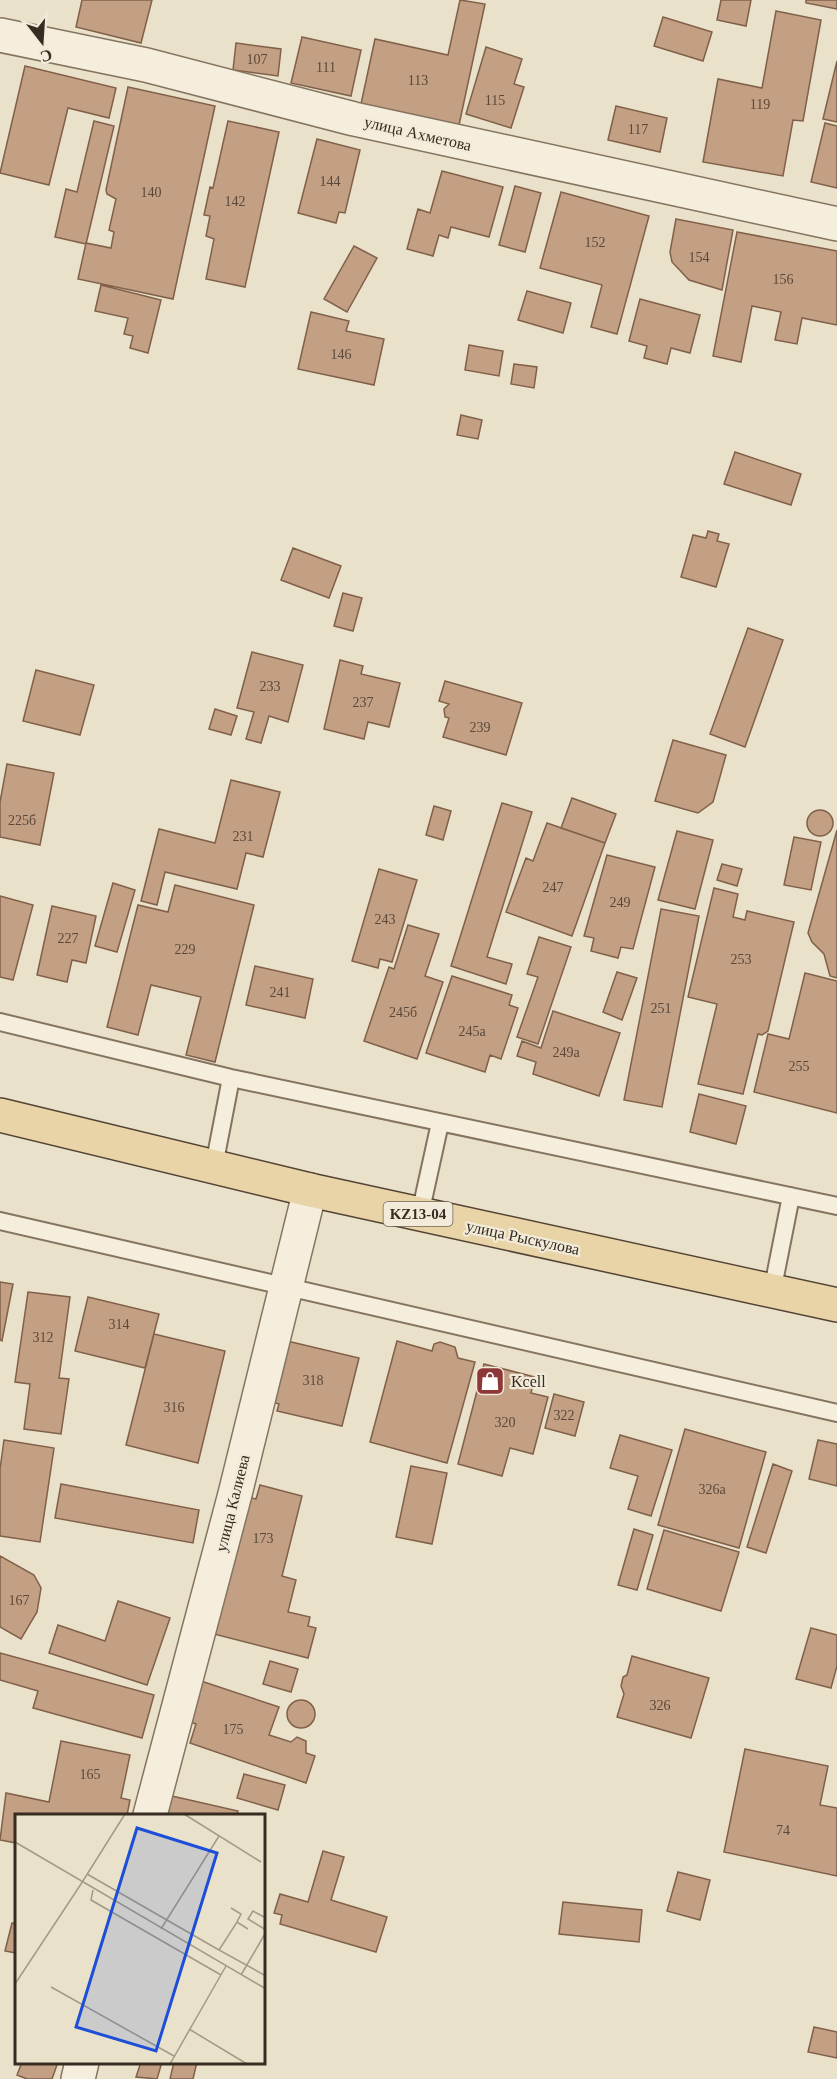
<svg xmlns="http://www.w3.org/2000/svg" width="837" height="2079" font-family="Georgia,serif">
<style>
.building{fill:#c39f84;stroke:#816049;stroke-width:1.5}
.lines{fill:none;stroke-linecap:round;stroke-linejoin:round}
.service-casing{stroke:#847460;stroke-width:20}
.minor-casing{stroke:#847460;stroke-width:36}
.primary-casing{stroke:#534334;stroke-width:36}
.service{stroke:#f5eedc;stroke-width:16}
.minor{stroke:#f5eedc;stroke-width:33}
.primary{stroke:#e8d4a7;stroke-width:33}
.labels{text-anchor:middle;stroke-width:4.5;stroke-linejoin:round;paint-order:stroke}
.number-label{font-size:14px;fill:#5a493a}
.shield{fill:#f2ebd9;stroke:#6f6559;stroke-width:1.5}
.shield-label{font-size:15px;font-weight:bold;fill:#372c22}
.street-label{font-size:16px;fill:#372c22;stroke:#f2ebd9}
.poi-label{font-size:16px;fill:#372c22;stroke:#f2ebd9;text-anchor:start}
.inset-road{fill:none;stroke:#a29987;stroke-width:1.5}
.view{fill:#1d4ed8;fill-opacity:0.15;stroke:#1d4ed8;stroke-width:3}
.inset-edge{fill:none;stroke:#372c22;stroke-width:3}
</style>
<rect width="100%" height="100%" fill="#eae1ca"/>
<path class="building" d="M82 0H152L141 43 76 27Z
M460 0 485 4 459 125 361 104 375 39 448 55Z
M721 0H751L746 26 717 20Z
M806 0H837V9L806 3Z
M776 11 821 20 803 121 793 120 783 176 703 162 718 79 762 88Z
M663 17 712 32 703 61 654 46Z
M302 37 361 50 351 96 291 83Z
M236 43 281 49 278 76 233 70Z
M486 47 522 59 514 84 524 87 511 128 466 114Z
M837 61V122L823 119Z
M25 66 116 88 109 118 68 108 49 185 0 173Z
M128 87 215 106 173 299 78 279 86 243 111 248 114 232 109 230 116 199 107 194 106 190Z
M616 106 667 118 660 152 608 140Z
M94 121 114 126 86 244 55 237 66 189 77 192Z
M228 121 279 132 245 287 206 279 214 239 206 236 210 216 204 215 210 187 213 188Z
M825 123 837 126V188L811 182Z
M317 139 360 150 345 213 339 212 336 223 298 213Z
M442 171 503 187 489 237 451 227 448 238 439 235 433 256 407 249 418 209 430 213Z
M515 186 541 193 525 252 499 245Z
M561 192 649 216 617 334 591 327 602 285 540 268Z
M676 219 733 230 722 290 689 280 672 262 670 252Z
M737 232 837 251V325L802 318 797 344 775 340 781 312 752 306 741 362 713 356Z
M354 246 377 258 347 312 324 299Z
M101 285 161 300 148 353 130 348 133 336 124 334 128 318 95 311Z
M527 291 571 303 563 333 518 320Z
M640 299 700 315 690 353 671 348 667 364 644 358 647 346 629 341Z
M311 312 349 321 346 331 384 339 374 385 298 369Z
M469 345 503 351 499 376 465 370Z
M514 364 537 367 534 388 511 384Z
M461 415 482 420 478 439 457 435Z
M735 452 801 474 791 505 724 484Z
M708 531 719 534 717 541 729 544 716 587 681 577 693 535 706 538Z
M293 548 341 566 329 598 281 580Z
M343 593 362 598 353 631 334 626Z
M748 628 783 640 745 747 710 734Z
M252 652 303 665 288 722 269 716 261 743 246 739 254 712 237 708Z
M340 660 363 666 361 674 400 683 389 727 368 722 364 739 324 729Z
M36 670 94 685 80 735 23 721Z
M445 681 522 703 506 755 443 737 449 718 445 717 444 709 449 704 439 701Z
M215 709 237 716 231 735 209 729Z
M673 740 726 755 713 802 698 813 655 801Z
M7 764 54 773 40 845 0 837V802Z
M231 780 280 792 263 857 246 853 237 889 165 872 157 905 141 901 159 829 215 843Z
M572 798 616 814 605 843 561 828Z
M502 803 532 812 487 957 512 964 506 984 451 966Z
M434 806 451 811 443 840 426 835Z
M807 823a13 13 0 1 1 26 0a13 13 0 1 1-26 0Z
M547 823 605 843 572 936 506 912 526 858 533 861Z
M837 830V978L830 976 824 954 812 942 808 933Z
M677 831 713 840 695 909 658 900Z
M794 837 821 842 811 890 784 885Z
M607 855 655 867 633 949 621 947 618 958 591 951 594 938 584 936Z
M722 864 742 869 737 886 717 880Z
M379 869 417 880 392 962 380 959 378 968 352 961Z
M113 883 135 890 117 952 95 946Z
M175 885 254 905 215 1062 186 1055 201 997 151 985 138 1035 107 1027 138 905 168 912Z
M714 888 738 894 733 917 745 920 747 911 794 922 768 1031 762 1035 758 1034 743 1094 698 1084 717 1004 688 997Z
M0 896 33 905 13 980 0 977Z
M52 906 96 916 86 963 72 960 67 982 37 975Z
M661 909 699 916 662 1107 624 1100Z
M408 925 439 934 425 976 443 982 417 1059 364 1041 389 967 394 969Z
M539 937 571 947 538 1044 517 1037 538 977 527 974Z
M255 966 313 979 305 1018 246 1005Z
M617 972 637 978 622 1020 603 1012Z
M805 973 837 981V1113L754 1092 768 1034 789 1039Z
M452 976 512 995 509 1005 518 1008 501 1059 490 1055 485 1072 426 1053Z
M553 1011 620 1033 599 1096 533 1074 536 1062 517 1056 522 1041 541 1048Z
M699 1094 746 1106 736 1144 690 1132Z
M0 1282 13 1284 2 1341 0 1340Z
M28 1292 70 1297 59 1378 69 1379 61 1434 24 1429 30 1384 15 1382Z
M88 1297 159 1314 145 1368 75 1351Z
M154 1334 225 1351 198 1463 126 1445Z
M283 1340 359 1358 342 1426 277 1411 279 1404 268 1401Z
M397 1341 432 1351 434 1344 440 1342 455 1347 458 1358 475 1362 447 1463 370 1442Z
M484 1364 535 1377 531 1393 548 1397 533 1454 510 1448 502 1476 458 1464Z
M554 1394 584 1402 575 1436 545 1428Z
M685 1429 766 1452 739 1548 658 1525Z
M620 1435 672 1450 651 1516 628 1509 638 1476 610 1468Z
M4 1440 54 1448 40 1542 0 1536V1469Z
M818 1440 837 1444V1486L809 1479Z
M773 1464 792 1471 766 1553 747 1547Z
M411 1466 447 1473 432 1544 396 1537Z
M61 1484 199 1510 193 1543 55 1518Z
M260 1485 302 1496 282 1576 296 1580 288 1612 310 1617 308 1626 316 1628 308 1658 210 1633 245 1496 256 1499Z
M634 1529 653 1535 637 1590 618 1585Z
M664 1530 739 1552 721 1611 647 1589Z
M0 1556 34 1575 41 1588 37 1612 21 1639 0 1627Z
M118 1601 170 1618 147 1685 49 1653 58 1625 105 1641Z
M811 1628 837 1635V1666L831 1688 796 1679Z
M0 1653 154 1695 142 1738 33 1708 38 1691 0 1680Z
M632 1656 709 1678 691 1738 617 1717 624 1694 621 1686 623 1677 627 1675Z
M270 1661 298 1669 291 1692 263 1684Z
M198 1680 279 1707 269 1735 291 1742 297 1737 306 1741V1753L315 1756 306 1783 190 1743 196 1724 184 1720Z
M287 1714a14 14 0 1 1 28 0a14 14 0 1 1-28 0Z
M61 1741 130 1755 121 1798 130 1800 127 1815H16V1843L0 1840 6 1793 49 1802Z
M745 1749 828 1766 820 1805 837 1808V1876L724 1852Z
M244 1774 285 1785 278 1810 237 1798Z
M172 1796 238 1811 237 1815H167Z
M323 1851 344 1857 331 1900 387 1917 376 1952 280 1924 282 1915 274 1913 280 1894 308 1902Z
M678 1872 710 1880 700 1920 667 1911Z
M563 1902 642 1910 639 1942 559 1934Z
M12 1923 16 1924V1953L5 1951Z
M814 2027 837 2032V2058L808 2052Z
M22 2062H58L52 2079H27L17 2075Z
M141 2062H162L157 2079 136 2077Z
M174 2062H197L193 2079H170Z"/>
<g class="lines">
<g class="service-casing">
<path id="service" d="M0 1022 231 1078 837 1206
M214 1166 231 1078
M420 1214 440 1123
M0 1221 837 1413
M772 1292 791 1196"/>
</g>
<g class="minor-casing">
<path id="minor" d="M0 35 146 65 354 119 837 224
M150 1815 235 1494 310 1190
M78 2079 82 2062"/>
</g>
<g class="primary-casing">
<path id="primary" d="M0 1115 310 1190 837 1305"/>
</g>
<use href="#service" class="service"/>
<use href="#minor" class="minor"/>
<use href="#primary" class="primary"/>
</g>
<defs>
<g id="shop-square" transform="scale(1.5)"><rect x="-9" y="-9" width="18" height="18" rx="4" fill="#8d3837" stroke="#f2ebd9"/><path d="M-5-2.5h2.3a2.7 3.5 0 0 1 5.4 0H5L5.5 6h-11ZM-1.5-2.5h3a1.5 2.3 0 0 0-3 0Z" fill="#fff"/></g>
</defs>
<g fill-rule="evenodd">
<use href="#shop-square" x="490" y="1381"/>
</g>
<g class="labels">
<g class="number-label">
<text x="257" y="64">107</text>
<text x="326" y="72">111</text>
<text x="418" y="85">113</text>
<text x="495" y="105">115</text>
<text x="760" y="109">119</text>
<text x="638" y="134">117</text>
<text x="330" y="186">144</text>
<text x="151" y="197">140</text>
<text x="235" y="206">142</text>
<text x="595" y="247">152</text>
<text x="699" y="262">154</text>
<text x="783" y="284">156</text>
<text x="341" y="359">146</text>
<text x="270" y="691">233</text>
<text x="363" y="707">237</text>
<text x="480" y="732">239</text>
<text x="22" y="825">225б</text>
<text x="243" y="841">231</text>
<text x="553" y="892">247</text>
<text x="620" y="907">249</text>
<text x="385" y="924">243</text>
<text x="68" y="943">227</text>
<text x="185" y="954">229</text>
<text x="741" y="964">253</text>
<text x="280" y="997">241</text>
<text x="661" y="1013">251</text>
<text x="403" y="1017">245б</text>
<text x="472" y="1036">245а</text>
<text x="566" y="1057">249а</text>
<text x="799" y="1071">255</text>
<text x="119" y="1329">314</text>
<text x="43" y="1342">312</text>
<text x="313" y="1385">318</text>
<text x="174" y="1412">316</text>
<text x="564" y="1420">322</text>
<text x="505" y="1427">320</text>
<text x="712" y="1494">326а</text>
<text x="263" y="1543">173</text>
<text x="19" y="1605">167</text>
<text x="660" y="1710">326</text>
<text x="233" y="1734">175</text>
<text x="90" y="1779">165</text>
<text x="783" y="1835">74</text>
</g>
<rect class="shield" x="383.5" y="1202" width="69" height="24" rx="4.5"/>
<g class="shield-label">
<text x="418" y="1219">KZ13-04</text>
</g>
<g class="street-label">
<text transform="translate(418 133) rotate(13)" y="6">улица Ахметова</text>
<text transform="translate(523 1237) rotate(12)" y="6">улица Рыскулова</text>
<text transform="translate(232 1503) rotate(-76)" y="6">улица Калиева</text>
</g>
<g class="poi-label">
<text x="511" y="1387">Kcell</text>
</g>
</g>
<g transform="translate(15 1814)">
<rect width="250" height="250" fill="#eae1ca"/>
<path class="inset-road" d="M169 0 246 48M0 28 251 175M72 60 204 136M66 70 110 0M78 76 76 86 206 161M216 94 226 100 222 108M251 104 238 97 233 105 251 116M146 115 204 22M233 115 222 108 204 136 251 162M226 161 251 118M0 170 66 70M36 173 159 242M174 215 232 250M155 250 211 152"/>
<path class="view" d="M122 14 202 39 141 237 61 213Z"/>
<rect width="250" height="250" class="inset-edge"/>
</g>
<g transform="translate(42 42) rotate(163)" stroke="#f2ebd9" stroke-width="4.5" paint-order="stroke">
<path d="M0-4.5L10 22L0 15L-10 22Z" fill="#372c22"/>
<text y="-9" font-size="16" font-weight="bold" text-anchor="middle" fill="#372c22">С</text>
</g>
</svg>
